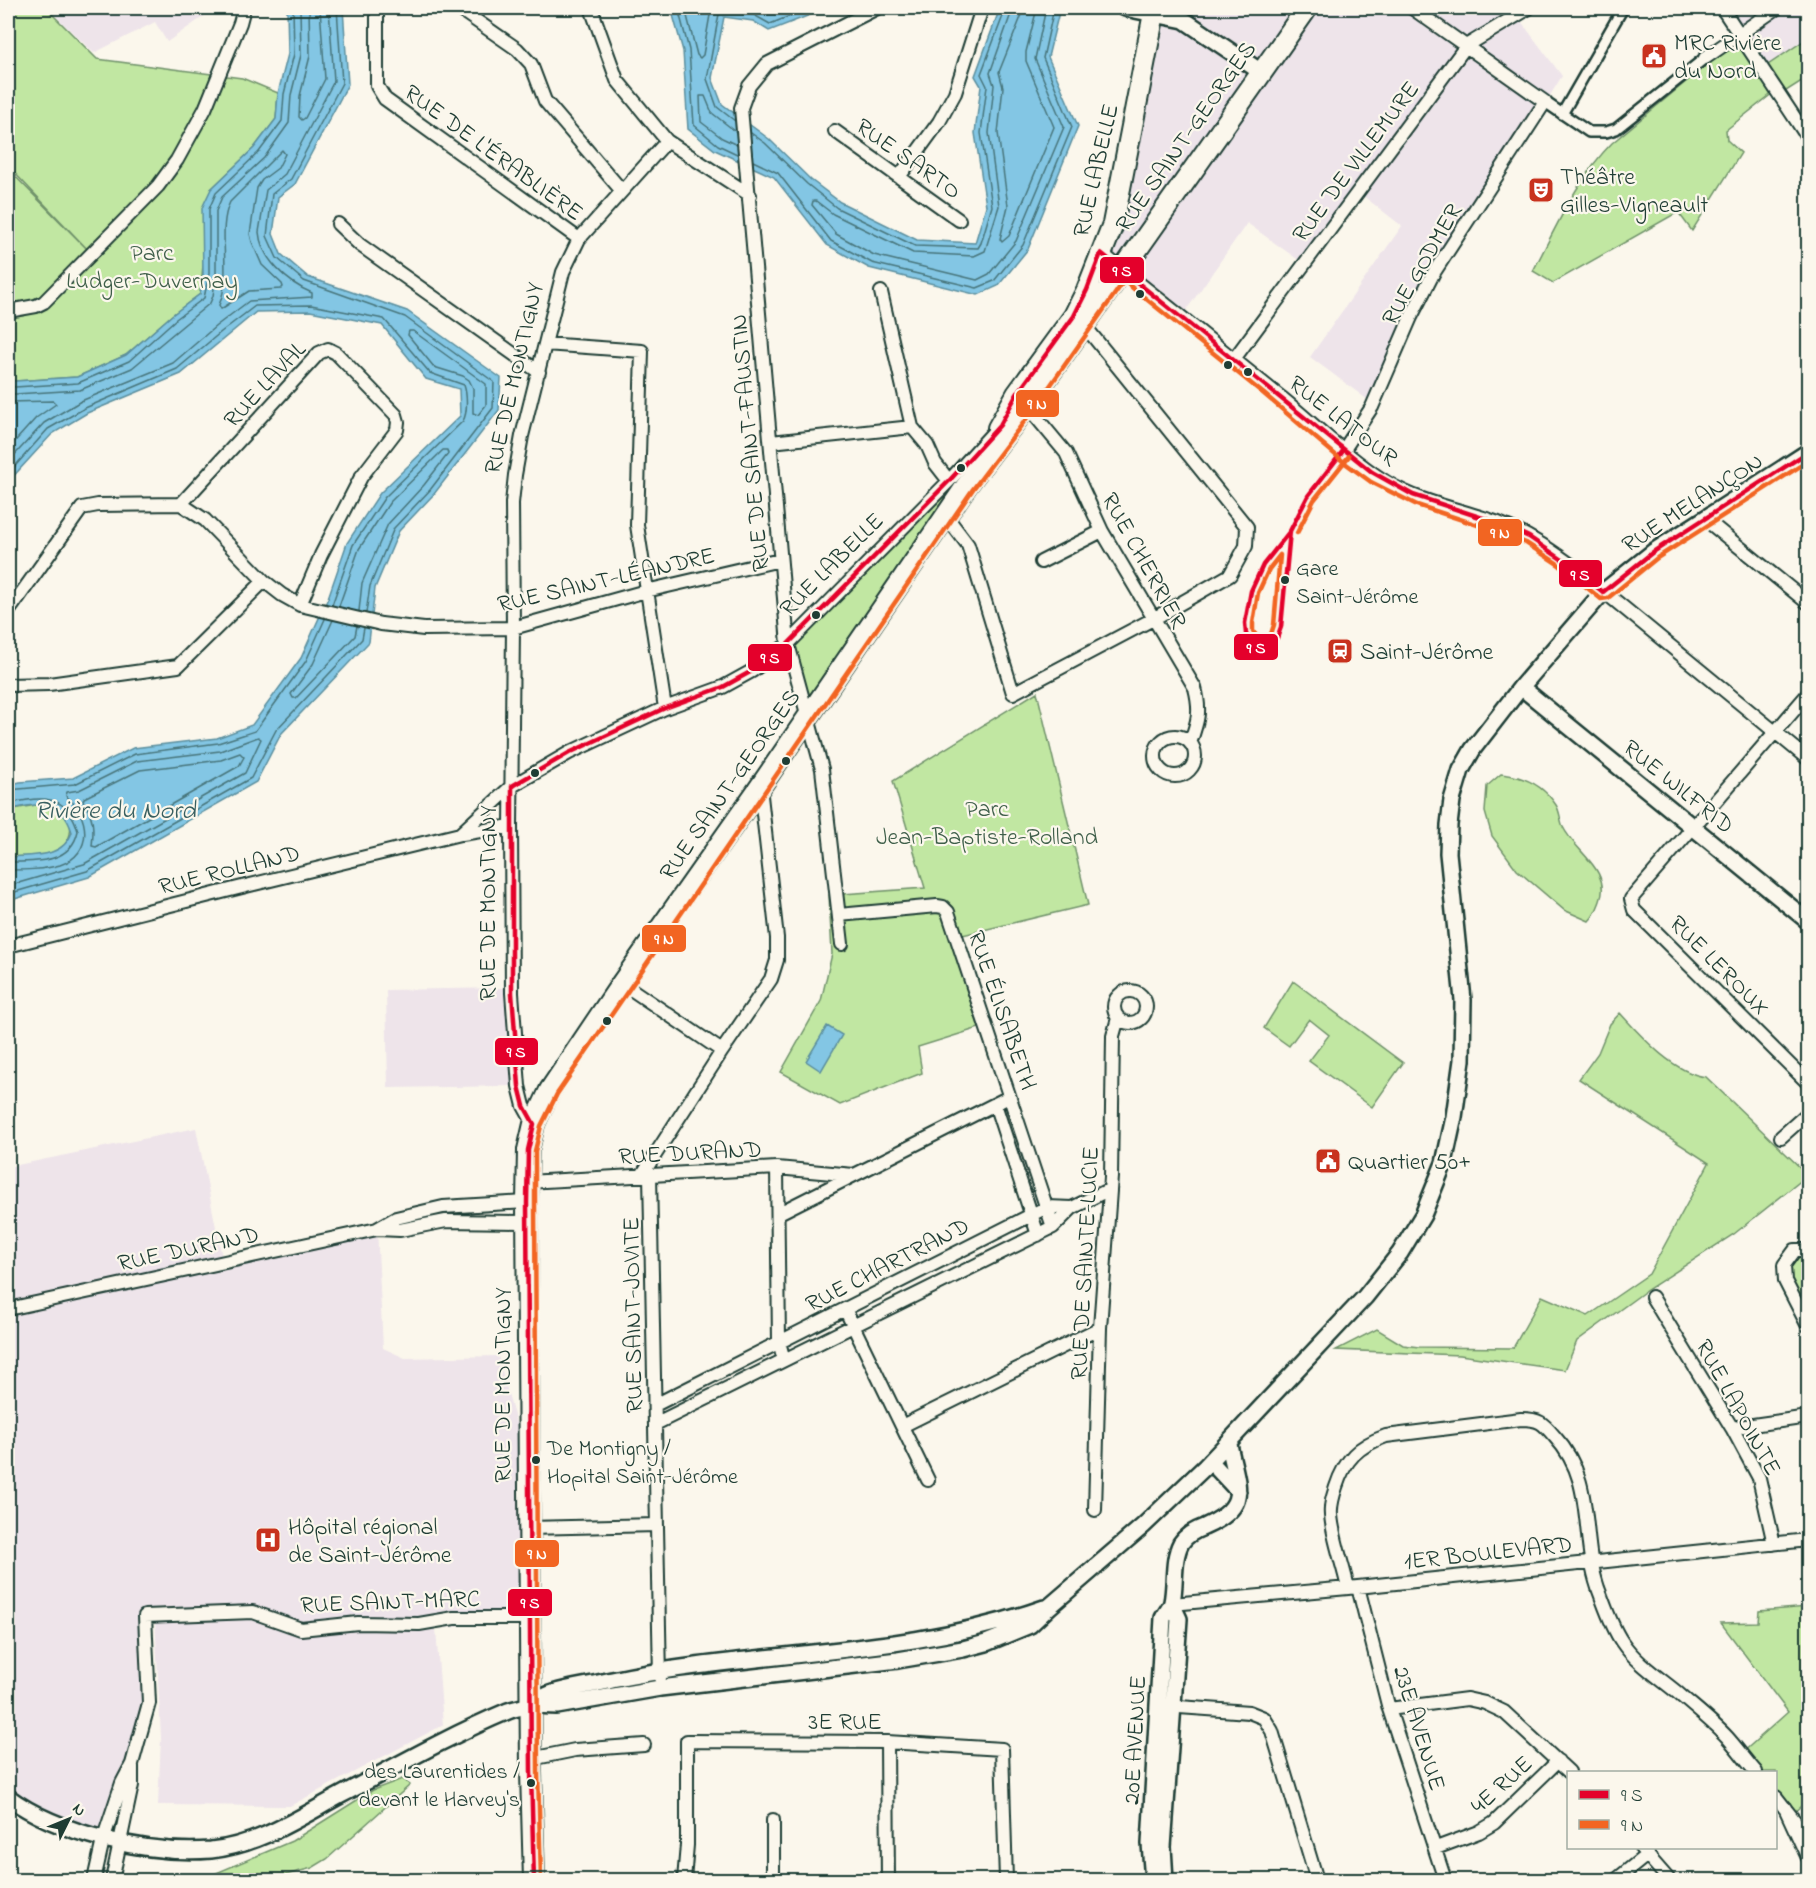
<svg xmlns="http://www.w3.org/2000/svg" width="1816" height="1888" font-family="'Indie Flower',sans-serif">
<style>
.built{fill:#eee4ea}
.green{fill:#c1e7a2;stroke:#70926b;stroke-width:1.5}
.water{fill:#83c6e4;stroke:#5b8f9e;stroke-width:1.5}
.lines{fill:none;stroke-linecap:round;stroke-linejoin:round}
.shore{stroke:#47747a;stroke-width:1.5}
.pedestrian-casing{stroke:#1f3d34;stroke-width:14}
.minor-casing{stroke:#1f3d34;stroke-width:16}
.tertiary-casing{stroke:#1f3d34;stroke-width:20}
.primary-casing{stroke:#1f3d34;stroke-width:24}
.pedestrian{stroke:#fbf7ec;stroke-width:9}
.minor{stroke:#fbf7ec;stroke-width:12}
.tertiary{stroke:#fbf7ec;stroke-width:15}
.primary{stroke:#fbf7ec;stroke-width:20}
.bus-1-casing{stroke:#fbf7ec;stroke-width:9}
.bus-2-casing{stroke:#fbf7ec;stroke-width:9}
.bus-1{stroke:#e4002b;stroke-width:4.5}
.bus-2{stroke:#f26522;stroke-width:4.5}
.bus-dot{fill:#1f3d34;stroke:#fbf7ec;stroke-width:2}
.labels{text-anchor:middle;stroke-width:4.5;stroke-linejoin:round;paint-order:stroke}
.bus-label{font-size:22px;fill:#1f3d34;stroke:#fbf7ec;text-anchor:start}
.poi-label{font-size:24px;fill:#1f3d34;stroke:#fbf7ec;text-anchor:start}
.street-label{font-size:24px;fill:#1f3d34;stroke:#fbf7ec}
.park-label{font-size:24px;fill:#3f5f4a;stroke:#fbf7ec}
.water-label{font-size:26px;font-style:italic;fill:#385f60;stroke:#fbf7ec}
.line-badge{stroke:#fbf7ec;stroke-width:2}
.badge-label{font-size:16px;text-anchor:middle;font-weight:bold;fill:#fff}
</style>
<rect width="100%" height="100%" fill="#fbf7ec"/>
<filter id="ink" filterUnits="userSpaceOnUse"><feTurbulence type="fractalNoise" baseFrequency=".0167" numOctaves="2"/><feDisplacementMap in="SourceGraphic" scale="12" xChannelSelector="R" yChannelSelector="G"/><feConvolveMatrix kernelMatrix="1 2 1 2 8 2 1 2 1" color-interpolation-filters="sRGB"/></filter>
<g filter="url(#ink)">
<path class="built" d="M47 8H216L167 42 155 22 94 53Z
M1146 8H1538L1520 20 1562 76 1427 294 1393 364 1368 400 1310 357 1402 226 1362 195 1311 269 1247 223 1183 315 1100 246Z
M1726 8H1808V38L1765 67Z
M505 988 515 1086 388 1088 386 990Z
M196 1128 223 1262 377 1229 383 1348 405 1358 498 1356 528 1468 530 1618 436 1629 443 1725 290 1806 158 1805 161 1738 155 1618 145 1616 149 1703 137 1775 120 1844 8 1797V1167Z"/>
<path class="green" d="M8 8H46L97 59 242 78 278 93 276 119 254 148 211 189 200 294 172 315 126 355 77 377 15 381 8 378V169L92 254 8 166Z
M1739 38 1774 92 1726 130 1727 140 1741 153 1692 231 1678 212 1553 283 1533 271C1556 228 1577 178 1612 143Z
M1808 38V77L1783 93 1765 67Z
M941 497 947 498 807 716 788 644Z
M1037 692 1088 905 950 938 979 1028 918 1047 922 1073 840 1105 781 1072 821 1001 832 954 829 895 925 888 893 781Z
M1501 774C1524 776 1543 785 1556 805 1560 811 1560 820 1563 827 1575 852 1612 870 1600 901 1597 909 1595 915 1589 921L1564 910 1517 870 1492 836 1485 812 1487 786Z
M36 805C41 805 46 804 50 805 73 809 78 839 58 850 44 858 23 856 8 857V810Z
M1293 981 1403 1063 1372 1107 1309 1061 1329 1035 1309 1019 1289 1046 1264 1028Z
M1620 1013C1641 1036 1673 1073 1706 1077L1808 1175 1734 1234 1647 1290 1577 1341 1565 1370 1460 1355 1336 1350 1377 1329 1403 1345 1419 1347 1513 1348 1542 1296 1588 1316 1649 1274 1709 1163 1579 1079 1598 1053 1610 1024Z
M1795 1250H1808V1326L1785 1281Z
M1808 1607V1800L1792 1814 1776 1794V1772H1758L1742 1753 1788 1712 1721 1623 1758 1622 1759 1611Z
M402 1779 410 1785 327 1859 312 1868 267 1880H200L292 1841 373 1790Z"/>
<path class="water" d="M287 8H343L348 84 295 184 278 197 273 234 281 254 308 277 407 311 501 378 499 410 434 494 399 531 375 588 369 642 281 734 256 782 89 877 8 901V857C32 855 63 859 72 832 61 797 38 803 8 810V785L20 782 73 778 133 748 217 738 252 725 301 658 328 598 347 543 380 493 460 416 459 389 426 379 382 325 310 311 256 312 181 374 87 413 52 434 8 482V378L15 381 77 377 126 355 172 315 200 294 203 274 202 208 211 189 254 148 276 119 278 93 288 54Z
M671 8H828L769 31 753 21 724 17 712 78 722 104 769 139 811 180 840 202 917 240 975 243 986 206 975 133 981 86 975 76 1000 8H1060L1048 57 1078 126 1028 249 998 286 978 295 869 268 827 245 774 177 715 150 688 129 683 51Z
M827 1026 842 1035 821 1071 806 1061Z"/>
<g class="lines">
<path class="shore" d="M309 8 310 56 300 96 299 117 302 120 305 118 325 79 320 8
M337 8 342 83 291 179 272 194 267 236 277 258 304 281 405 317 494 382 493 408 430 490 394 528 370 586 366 613
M678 8 689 50 694 125 718 145 737 154
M685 8 697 55 700 58 703 55 710 15 715 8
M1013 8 990 73 994 85 989 133 999 206 985 251 974 256 913 253 833 214 816 201H813L812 205 836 234 874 255 977 280 989 274 1016 241 1064 127 1035 59 1046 8
M1022 8 1021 17 999 72 1003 87 998 133 1008 206 1000 239 1002 242 1009 236 1054 127 1026 61V52L1037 8
M735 121 717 107 707 79 719 14 725 11 754 15 770 24 810 8
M735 131 712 113 705 96H700L701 122 722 138 737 145
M751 133 765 143 807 184 837 208 915 246 978 248 981 243 992 206 981 133 987 86 981 74 1006 8
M282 150 285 154 278 168 262 180 257 188 250 234 252 242 262 265 282 284 283 287 281 289 249 291 221 309 219 305C233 273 216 231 230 202Z
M753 161 778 173 831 241 872 263 977 288 994 281 1023 245 1072 127 1043 58 1054 8
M409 331H413L486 384V405L478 415 473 413V388L469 380 463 376 434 367 408 335Z
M8 384 15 387 78 383 129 361 176 319 204 298 209 274V209L216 193 259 152 282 121 284 94 294 54 293 8
M8 392 15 394 80 390 132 368 210 303 213 296 216 274V211L222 197 264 158 289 123 291 95 301 55 300 8
M8 402 53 401 56 404 36 418 8 449
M8 462 44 423 81 401 173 363 216 326 249 301 312 297V293C288 283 261 259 259 232L266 190 285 174 334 81 329 8
M8 474 48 429 85 408 177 369 221 332 255 306 311 305 384 319 430 373 464 385C467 394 468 412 463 421L385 497 353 545 332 605
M339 606 359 549 390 502 443 450H447L448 454 424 485 388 524 362 583 359 611
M333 620 313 664 291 694 293 698H296L355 636 357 626
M240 753 244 757 239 766 96 847 92 846C94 829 94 816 83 801L84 798 140 770 221 760Z
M8 790 75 784 135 754 218 743 255 731 306 661 325 619
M8 804C40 796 68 793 78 831 71 864 35 862 8 862
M8 870C24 870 43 870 60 865 94 854 90 815 66 796L67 792 79 790 137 761 220 751 258 737 261 739 245 773 84 864 8 886
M8 894 87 871 251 778 276 730 362 639 364 628"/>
<g class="pedestrian-casing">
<path id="pedestrian" d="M1545 102 1589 132H1606L1616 129 1705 58
M1562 114 1623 8"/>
</g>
<g class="minor-casing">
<path id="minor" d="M377 8V86L385 99 579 239
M458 8 517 49 531 64 545 101 622 191
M591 8 617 80 667 141 750 195
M1722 8 1808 138
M1705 58 1777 8
M835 131 959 220
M899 177 939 122 955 93 982 8
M338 224 360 245 539 372
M1101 253C1162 301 1222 350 1283 399 1317 427 1348 458 1386 482 1420 503 1464 510 1501 524 1530 535 1555 553 1579 571L1808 759
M881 292 912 427 927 445 935 463 949 481
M8 311 36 306 44 302 158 186 177 160 205 109 240 23 244 8
M545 344 642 351 637 525 665 708
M1234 359 1466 46 1529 8
M1027 406 1066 453 1102 531 1195 688C1201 711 1198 721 1190 743
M771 442 912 427
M1343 451 1372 407 1411 317 1433 274 1545 102 1412 8
M181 504 319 353 328 349 336 353 396 415 398 422 397 430 361 477 321 555 300 605
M946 516 968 545 1013 693 1153 619 1230 575 1246 546 1247 527 1084 325
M1705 519 1808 603
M1041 562 1102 531
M8 612 82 508 98 505 181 504 205 520 264 581 282 595 300 605 381 624 424 629 513 628 646 591 780 560
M8 685 49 684 178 666 264 581
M1808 694 1631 899 1634 910 1808 1083
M1155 756a20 20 0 1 1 40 0a20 20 0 1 1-40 0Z
M462 834 511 826
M839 915 937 906 943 907 948 912 1053 1227
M842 944 822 769 788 644 741 108 749 86 767 64 877 8
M8 946 246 886 460 834 512 786 569 753 665 708 723 687 752 671 788 644 949 481 1000 425
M622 983 722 1051
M1114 1007a16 16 0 1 1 32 0a16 16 0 1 1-32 0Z
M995 1104 1038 1235
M534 1124 524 1106 519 1086 512 993 511 826 513 628 512 503 515 475 522 436 563 272 579 239 667 141
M1781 1137 1808 1113
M777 1168 779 1342 784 1360
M642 1175 722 1051 771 979 777 960V938L760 787
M650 1175 660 1678
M527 1182 777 1168 854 1175
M779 1213 1009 1097
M377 1229 396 1218 443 1207 527 1202
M1808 1250H1795L1784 1265 1785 1281 1808 1326
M1652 1297 1732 1428 1759 1478 1774 1544
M8 1309 377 1229 400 1230 446 1221 527 1222
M845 1309 928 1480
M655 1405 1047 1207 1072 1208
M655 1424 1053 1227 1072 1208 1110 1189
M902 1426 1100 1328
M1732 1428 1808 1417
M1095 1510 1100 1328 1111 1177 1113 1036 1118 1018
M528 1528 657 1525
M1358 1587 1389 1709 1445 1880
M1348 1588C1343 1564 1333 1539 1331 1515 1330 1505 1333 1496 1336 1487 1345 1459 1358 1446 1386 1436L1521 1419C1540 1419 1543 1423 1555 1437 1596 1481 1580 1535 1598 1588 1605 1606 1611 1626 1622 1642 1636 1663 1660 1678 1679 1694 1695 1708 1713 1722 1727 1737 1737 1748 1746 1761 1756 1772
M1172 1604 1348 1588 1808 1540
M1165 1706 1249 1712 1264 1718 1272 1731 1317 1880
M1389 1709 1467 1699 1485 1703 1504 1712 1569 1772
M887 1742 888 1880
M531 1759 575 1750 644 1745
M1776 1797 1808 1838
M1785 1808 1808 1858
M1436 1848 1479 1832 1494 1823 1558 1761
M1641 1848 1669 1880
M94 1880 103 1840 122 1783 132 1764 149 1703 145 1616 253 1612 301 1629 358 1623 419 1624 454 1618H530
M112 1880 132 1785V1766
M684 1880 687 1845V1741L887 1742 1002 1749 1006 1880
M773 1880V1820
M1616 1880 1648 1854"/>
</g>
<g class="tertiary-casing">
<path id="tertiary" d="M1125 8 1184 20 1261 72
M1521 687 1808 921
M1211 1462 1238 1491
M530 1705 557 1706 660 1688 898 1660 963 1649 986 1643 1030 1625 1049 1607 1143 1526 1205 1467 1365 1297 1400 1253 1423 1215 1444 1163 1454 1117 1462 1060 1463 1000 1448 853 1449 825 1452 800 1461 770 1473 749 1521 687 1603 592 1653 552 1808 452
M8 1797C58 1834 149 1855 211 1850 259 1845 300 1817 341 1795 396 1766 451 1735 508 1711 515 1708 522 1708 529 1705 537 1702 545 1695 553 1693 572 1687 593 1685 612 1680 755 1650 906 1657 1044 1608
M1153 1880 1150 1844 1163 1618C1166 1613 1171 1607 1172 1602 1176 1583 1172 1560 1181 1543 1186 1535 1196 1530 1204 1527 1252 1506 1237 1487 1229 1444
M1165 1880 1163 1847 1179 1619 1172 1604"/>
</g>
<g class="primary-casing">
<path id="primary" d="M998 428 1017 394 1074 316 1087 290 1113 224 1155 8
M534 1880 531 1772 527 1202 528 1150 534 1124 550 1090 622 983 760 787 967 485 1027 406 1307 8"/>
</g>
<use href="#pedestrian" class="pedestrian"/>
<use href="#minor" class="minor"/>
<use href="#tertiary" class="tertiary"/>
<use href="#primary" class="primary"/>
<g class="bus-1-casing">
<path id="bus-1" d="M1290 531 1281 627 1277 638 1269 646 1256 647 1246 634 1245 623 1251 591 1263 565Z
M1290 531 1308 496 1343 451
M534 1880 531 1772 527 1202 528 1150 534 1124 524 1106 519 1086 512 993V786L569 753 665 708 723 687 752 671 788 644 949 481 1000 425 1017 394 1074 316 1087 290 1101 253 1372 472 1413 495 1501 524 1529 537 1567 563 1603 592 1653 552 1808 452"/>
</g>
<g class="bus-2-casing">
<path id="bus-2" d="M1297 533 1314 500 1349 456
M1280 555 1274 625 1271 634 1266 639H1259L1253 631V623L1258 593 1269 569Z
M541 1880 538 1772 535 1202V1151L541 1126 557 1094 973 489 1033 410 1124 281 1264 394 1345 463 1371 482 1417 505 1499 532 1526 543 1558 564 1601 599 1608 598 1657 558 1808 461"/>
</g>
<use href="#bus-1" class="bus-1"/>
<use href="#bus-2" class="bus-2"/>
</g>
</g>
<defs>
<g id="civic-square" transform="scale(1.35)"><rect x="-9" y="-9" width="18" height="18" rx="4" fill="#c8321e" stroke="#fbf7ec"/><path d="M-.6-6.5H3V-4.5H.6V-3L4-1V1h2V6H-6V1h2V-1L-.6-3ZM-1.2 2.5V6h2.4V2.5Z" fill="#fff"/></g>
<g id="theatre-square" transform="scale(1.35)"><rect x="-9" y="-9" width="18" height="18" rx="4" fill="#c8321e" stroke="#fbf7ec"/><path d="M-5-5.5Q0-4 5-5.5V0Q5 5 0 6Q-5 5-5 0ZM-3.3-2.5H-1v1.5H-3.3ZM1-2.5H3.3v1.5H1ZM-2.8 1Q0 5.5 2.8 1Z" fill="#fff"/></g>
<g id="station-square" transform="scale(1.35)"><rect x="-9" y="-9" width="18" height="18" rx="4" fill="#c8321e" stroke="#fbf7ec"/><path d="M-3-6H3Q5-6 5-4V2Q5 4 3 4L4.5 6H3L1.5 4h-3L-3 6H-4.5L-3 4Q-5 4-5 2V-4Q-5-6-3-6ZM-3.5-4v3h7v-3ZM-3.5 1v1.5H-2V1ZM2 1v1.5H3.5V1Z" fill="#fff"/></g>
<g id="hospital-square" transform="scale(1.35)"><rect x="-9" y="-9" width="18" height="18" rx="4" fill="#c8321e" stroke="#fbf7ec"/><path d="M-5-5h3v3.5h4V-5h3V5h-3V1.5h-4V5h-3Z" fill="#fff"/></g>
</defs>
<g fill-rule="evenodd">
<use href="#civic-square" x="1654" y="56"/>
<use href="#theatre-square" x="1541" y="190"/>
<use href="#station-square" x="1340" y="651"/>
<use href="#civic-square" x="1328" y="1161"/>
<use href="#hospital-square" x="268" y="1540"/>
</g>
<g class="bus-dot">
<circle cx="1140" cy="294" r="5"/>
<circle cx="1228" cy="365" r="5"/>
<circle cx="1248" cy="372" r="5"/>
<circle cx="961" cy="468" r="5"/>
<circle cx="1285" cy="580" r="5"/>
<circle cx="816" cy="615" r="5"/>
<circle cx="786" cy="761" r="5"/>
<circle cx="535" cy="773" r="5"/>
<circle cx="607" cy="1021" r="5"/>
<circle cx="536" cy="1460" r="5"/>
<circle cx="531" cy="1783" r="5"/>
</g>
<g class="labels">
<g class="bus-label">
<text x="1296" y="575">Gare<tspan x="1296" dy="28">Saint-Jérôme</tspan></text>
<text x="547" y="1455">De Montigny /<tspan x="547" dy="28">Hopital Saint-Jérôme</tspan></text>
<text x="520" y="1778" text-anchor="end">des Laurentides /<tspan x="520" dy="28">devant le Harvey's</tspan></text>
</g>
<g class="poi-label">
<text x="1674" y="50">MRC Rivière<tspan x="1674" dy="28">du Nord</tspan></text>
<text x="1560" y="184">Théâtre<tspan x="1560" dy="28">Gilles-Vigneault</tspan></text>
<text x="1360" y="659">Saint-Jérôme</text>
<text x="1348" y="1169">Quartier 50+</text>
<text x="288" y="1534">Hôpital régional<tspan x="288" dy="28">de Saint-Jérôme</tspan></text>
</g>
<g class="street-label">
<text transform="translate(1185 136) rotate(-55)" y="8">RUE SAINT-GEORGES</text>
<text transform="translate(494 152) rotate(36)" y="8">RUE DE L'ÉRABLIÈRE</text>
<text transform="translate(909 158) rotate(35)" y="8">RUE SARTO</text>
<text transform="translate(1355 161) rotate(-53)" y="8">RUE DE VILLEMURE</text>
<text transform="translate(1095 170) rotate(-77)" y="8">RUE LABELLE</text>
<text transform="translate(1421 264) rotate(-60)" y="8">RUE GODMER</text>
<text transform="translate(513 378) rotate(-77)" y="8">RUE DE MONTIGNY</text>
<text transform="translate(264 384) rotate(-47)" y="8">RUE LAVAL</text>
<text transform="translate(1344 420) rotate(38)" y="8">RUE LATOUR</text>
<text transform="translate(749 443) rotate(-95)" y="8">RUE DE SAINT-FAUSTIN</text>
<text transform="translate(1692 502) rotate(-33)" y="8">RUE MELANÇON</text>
<text transform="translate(1145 560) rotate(61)" y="8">RUE CHERRIER</text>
<text transform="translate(831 564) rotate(-45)" y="8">RUE LABELLE</text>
<text transform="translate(606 579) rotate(-13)" y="8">RUE SAINT-LÉANDRE</text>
<text transform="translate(729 784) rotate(-55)" y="8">RUE SAINT-GEORGES</text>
<text transform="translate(1679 786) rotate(39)" y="8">RUE WILFRID</text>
<text transform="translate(229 869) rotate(-14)" y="8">RUE ROLLAND</text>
<text transform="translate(487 903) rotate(-90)" y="8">RUE DE MONTIGNY</text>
<text transform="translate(1720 965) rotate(45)" y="8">RUE LEROUX</text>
<text transform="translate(1003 1010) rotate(71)" y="8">RUE ÉLISABETH</text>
<text transform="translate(690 1152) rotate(-3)" y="8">RUE DURAND</text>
<text transform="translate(188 1248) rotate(-12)" y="8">RUE DURAND</text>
<text transform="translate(1084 1263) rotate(-87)" y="8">RUE DE SAINTE-LUCIE</text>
<text transform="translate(887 1264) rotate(-27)" y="8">RUE CHARTRAND</text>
<text transform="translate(632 1315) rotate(-91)" y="8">RUE SAINT-JOVITE</text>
<text transform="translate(502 1385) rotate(-90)" y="8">RUE DE MONTIGNY</text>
<text transform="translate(1739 1407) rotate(61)" y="8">RUE LAPOINTE</text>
<text transform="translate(1488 1552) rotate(-6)" y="8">1ER BOULEVARD</text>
<text transform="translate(390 1601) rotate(-2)" y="8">RUE SAINT-MARC</text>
<text x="845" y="1729">3E RUE</text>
<text transform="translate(1420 1728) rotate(73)" y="8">23E AVENUE</text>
<text transform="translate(1134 1740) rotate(-87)" y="8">20E AVENUE</text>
<text transform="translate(1501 1784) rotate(-42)" y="8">4E RUE</text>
</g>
<g class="park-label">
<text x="152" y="260">Parc<tspan x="152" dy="28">Ludger-Duvernay</tspan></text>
<text x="987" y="816">Parc<tspan x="987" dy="28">Jean-Baptiste-Rolland</tspan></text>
</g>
<g class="water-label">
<text x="115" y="818">Rivière du Nord</text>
</g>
</g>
<g class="line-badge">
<rect x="1099" y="256" width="46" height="28" rx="6" fill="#e4002b"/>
<rect x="1015" y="389" width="45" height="29" rx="6" fill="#f26522"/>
<rect x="1477" y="518" width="46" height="29" rx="6" fill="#f26522"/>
<rect x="1558" y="559" width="45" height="29" rx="6" fill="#e4002b"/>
<rect x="1233" y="633" width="46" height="28" rx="6" fill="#e4002b"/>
<rect x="747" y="643" width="46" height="29" rx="6" fill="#e4002b"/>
<rect x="641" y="924" width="46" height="29" rx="6" fill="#f26522"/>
<rect x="494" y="1037" width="45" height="29" rx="6" fill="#e4002b"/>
<rect x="514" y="1539" width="46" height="29" rx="6" fill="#f26522"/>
<rect x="507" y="1588" width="46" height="29" rx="6" fill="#e4002b"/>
</g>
<g class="badge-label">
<text x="1122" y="276">9 S</text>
<text x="1037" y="409">9 N</text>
<text x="1500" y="538">9 N</text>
<text x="1580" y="580">9 S</text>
<text x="1256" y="653">9 S</text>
<text x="770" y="663">9 S</text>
<text x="664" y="944">9 N</text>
<text x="516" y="1057">9 S</text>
<text x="537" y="1559">9 N</text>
<text x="530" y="1608">9 S</text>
</g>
<rect width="1816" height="1888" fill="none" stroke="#fbf7ec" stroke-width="30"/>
<rect x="15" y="15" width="1786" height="1858" fill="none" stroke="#1f3d34" stroke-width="2" filter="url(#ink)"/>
<rect x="1567" y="1771" width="210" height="78" fill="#fbf7ec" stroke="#a3ada2" stroke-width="1.5"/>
<rect x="1579" y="1790" width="30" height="9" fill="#e4002b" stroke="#a3ada2" stroke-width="1.5"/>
<text x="1621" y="1801" font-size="18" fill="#1f3d34">9 S</text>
<rect x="1579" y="1820" width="30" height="9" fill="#f26522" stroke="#a3ada2" stroke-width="1.5"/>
<text x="1621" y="1831" font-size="18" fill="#1f3d34">9 N</text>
<g transform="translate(69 1819) rotate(47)" stroke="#fbf7ec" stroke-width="4.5" paint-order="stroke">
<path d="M0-4.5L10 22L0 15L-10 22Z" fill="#1f3d34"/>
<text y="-9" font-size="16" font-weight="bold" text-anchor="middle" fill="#1f3d34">N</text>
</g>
</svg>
